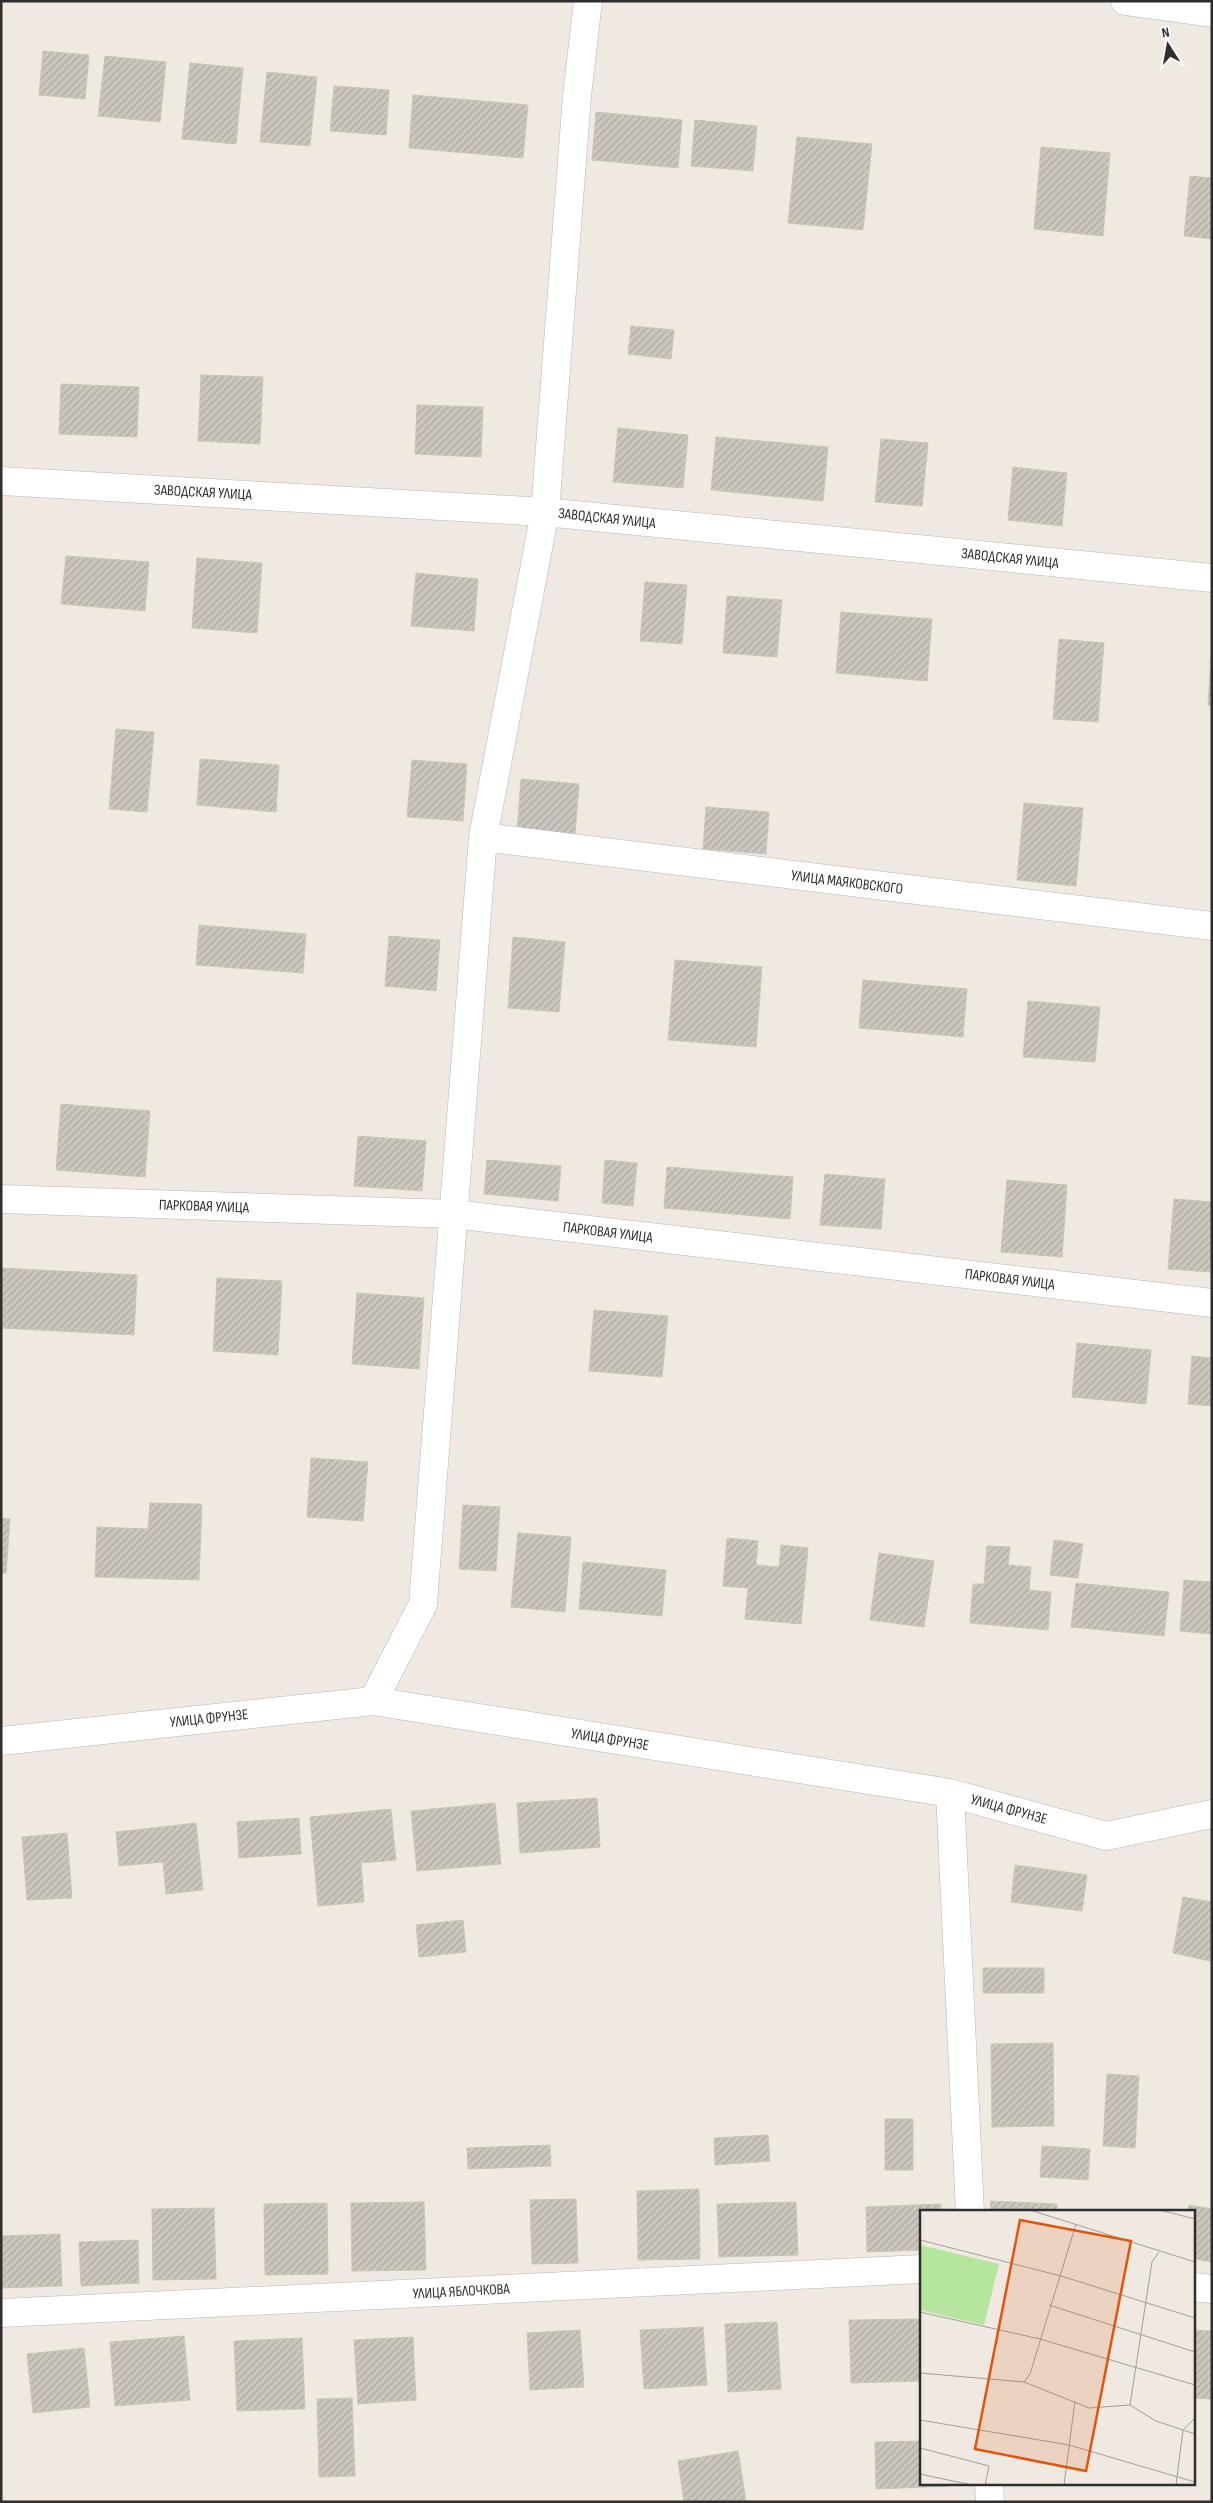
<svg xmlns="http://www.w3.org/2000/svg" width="1213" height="2503" font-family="'Sofia Sans Condensed',sans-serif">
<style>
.building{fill:url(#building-hatch);stroke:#cbc5ba}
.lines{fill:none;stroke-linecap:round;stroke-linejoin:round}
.minor-casing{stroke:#b4b7c1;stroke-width:29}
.tertiary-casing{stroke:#b4b7c1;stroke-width:29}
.minor{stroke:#fff;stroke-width:28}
.tertiary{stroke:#fff;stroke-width:28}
.labels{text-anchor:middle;stroke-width:4;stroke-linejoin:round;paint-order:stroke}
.street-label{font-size:15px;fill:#2e2e2e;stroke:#fff}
.inset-road{fill:none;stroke:#a29e99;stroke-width:1}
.view{fill:#df570e;fill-opacity:0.15;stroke:#df570e;stroke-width:2.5}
.inset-edge{fill:none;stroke:#2e2e2e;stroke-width:2.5}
</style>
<defs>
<pattern id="building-hatch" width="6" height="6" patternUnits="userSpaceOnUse" patternTransform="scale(1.25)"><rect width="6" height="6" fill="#cbc7bf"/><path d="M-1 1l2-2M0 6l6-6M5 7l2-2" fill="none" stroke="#afaba4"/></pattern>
</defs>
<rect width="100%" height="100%" fill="#efe9e1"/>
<path class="building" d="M43 51 89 55 85 99 39 95Z
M105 56 166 62 160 122 98 116Z
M190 63 243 68 236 144 182 139Z
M267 72 317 77 310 146 260 142Z
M334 86 389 90 386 135 330 131Z
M413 95 528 105 523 158 409 148Z
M596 112 682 120 678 168 592 160Z
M695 120 757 126 753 171 691 166Z
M797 137 872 144 863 230 788 223Z
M1041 147 1110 153 1103 236 1034 229Z
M1190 176 1212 178V239L1184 236Z
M631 326 674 330 671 359 628 354Z
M201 375 263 377 260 444 198 441Z
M61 384 139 387 137 437 59 434Z
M417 405 483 407 481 457 415 454Z
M618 428 688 435 683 488 613 482Z
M716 437 828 447 823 501 711 490Z
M881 439 928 443 922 506 875 502Z
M1013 467 1067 473 1062 526 1008 520Z
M66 556 149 562 145 611 61 604Z
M197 558 262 563 257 633 192 628Z
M416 573 478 579 474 631 411 626Z
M645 582 687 585 682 644 640 641Z
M727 596 782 600 777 657 723 653Z
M841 612 932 619 927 681 836 673Z
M1059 639 1104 643 1098 722 1053 719Z
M1211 657H1212V706L1208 705Z
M116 729 154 732 147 812 109 809Z
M200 759 279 765 276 812 197 805Z
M412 760 467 764 463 821 407 817Z
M521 779 579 784 575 835 517 830Z
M1024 803 1083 808 1076 886 1017 880Z
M706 807 769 812 766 854 703 849Z
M199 925 306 934 303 973 196 965Z
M389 936 440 940 436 991 385 986Z
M513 937 565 942 559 1012 508 1008Z
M675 960 762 967 756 1047 668 1040Z
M863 980 967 989 963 1037 859 1028Z
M1028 1001 1100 1007 1095 1062 1023 1057Z
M61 1104 150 1111 145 1177 56 1170Z
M358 1136 426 1141 422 1191 354 1186Z
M487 1160 561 1166 558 1201 484 1194Z
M605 1160 637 1163 633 1206 602 1203Z
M667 1167 793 1177 790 1219 664 1208Z
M825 1174 885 1179 881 1229 820 1225Z
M1007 1180 1067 1185 1062 1257 1001 1252Z
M1174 1199 1212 1202 1211 1272 1168 1269Z
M1 1268 137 1275 134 1335 1 1328Z
M217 1278 282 1281 278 1355 213 1351Z
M357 1293 424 1298 419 1369 352 1364Z
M594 1310 668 1316 662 1377 589 1371Z
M1077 1343 1151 1350 1146 1404 1072 1397Z
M1192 1356 1212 1358V1406L1188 1404Z
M311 1458 368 1462 363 1521 307 1517Z
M150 1503 202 1504 199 1580 95 1577 97 1527 148 1529Z
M463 1505 500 1507 496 1571 459 1569Z
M1 1518 10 1519 6 1573H1Z
M518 1533 571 1537 565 1612 511 1607Z
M727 1538 758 1541 756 1565 779 1567 781 1545 808 1548 801 1624 745 1619 748 1588 723 1586Z
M1054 1540 1083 1544 1078 1578 1050 1575Z
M987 1546 1010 1547 1008 1565 1031 1567 1029 1590 1051 1592 1048 1630 970 1623 973 1584H984Z
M879 1553 934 1561 924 1627 870 1620Z
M583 1562 666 1570 662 1616 579 1609Z
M1184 1580 1212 1582V1634L1180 1631Z
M1076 1583 1169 1592 1164 1636 1071 1627Z
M597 1798 600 1847 520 1853 517 1803Z
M495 1803 501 1864 417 1871 411 1811Z
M391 1809 396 1860 361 1863 364 1902 318 1906 310 1817Z
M299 1818 301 1854 239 1858 237 1822Z
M196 1823 203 1890 166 1894 163 1862 119 1866 116 1832Z
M67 1833 72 1898 27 1900 22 1837Z
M1015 1865 1087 1875 1082 1911 1011 1902Z
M1183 1897 1212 1902 1210 1961 1173 1953Z
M463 1920 466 1952 419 1957 416 1925Z
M983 1968H1044V1993H983Z
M1053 2043 1054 2126 992 2127 991 2044Z
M1107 2074 1139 2076 1135 2148 1103 2146Z
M885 2119H913V2170H885Z
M768 2135 770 2161 715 2165 714 2138Z
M550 2145 551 2166 468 2169 467 2148Z
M1042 2146 1090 2149 1088 2180 1040 2177Z
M699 2189 700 2259 638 2260 637 2191Z
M576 2199 578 2263 532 2264 530 2200Z
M991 2201 1057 2204V2212H990Z
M424 2202 426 2270 352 2271 351 2203Z
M796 2202 798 2255 719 2257 717 2204Z
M327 2203 328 2274 265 2275 264 2204Z
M941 2204V2212H922V2250L867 2252 866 2207Z
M1189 2205 1212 2209V2262L1194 2259V2212H1188Z
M214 2208 216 2279 153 2280 152 2209Z
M60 2234 62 2286 1 2288V2236Z
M138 2240 139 2283 81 2286 79 2242Z
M922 2319V2381L851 2383 849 2320Z
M777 2322 781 2389 728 2392 725 2324Z
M703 2327 707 2385 644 2389 640 2330Z
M580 2330 584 2387 530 2390 527 2333Z
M1194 2330 1212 2331V2399L1194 2398Z
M184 2336 190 2400 115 2406 110 2342Z
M413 2337 416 2400 358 2404 354 2340Z
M302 2338 305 2409 237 2411 234 2341Z
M84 2348 90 2407 33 2413 27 2354Z
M352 2398 355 2476 319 2477 317 2399Z
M922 2441V2484H950V2486L876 2489 875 2442Z
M738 2451 746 2501 684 2502 678 2461Z"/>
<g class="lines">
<g class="minor-casing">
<path id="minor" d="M1 481 545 512 1212 578
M483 837 1212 926
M1 1199 453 1214 1212 1303
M373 1701 423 1604 483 837 545 512 577 96 588 1
M1 1741 373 1701 950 1793 1106 1836 1212 1814
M950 1793 970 2212
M1194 2287 1212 2289
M1 2313 922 2269
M989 2484 990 2502"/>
</g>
<g class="tertiary-casing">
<path id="tertiary" d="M1125 1 1212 13"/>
</g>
<use href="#minor" class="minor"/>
<use href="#tertiary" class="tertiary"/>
</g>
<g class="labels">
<g class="street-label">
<text transform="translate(203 492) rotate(3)" y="5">ЗАВОДСКАЯ УЛИЦА</text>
<text transform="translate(607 518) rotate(6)" y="5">ЗАВОДСКАЯ УЛИЦА</text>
<text transform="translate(1010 558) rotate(6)" y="5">ЗАВОДСКАЯ УЛИЦА</text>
<text transform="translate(847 882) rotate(7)" y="5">УЛИЦА МАЯКОВСКОГО</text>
<text transform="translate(204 1206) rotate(2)" y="5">ПАРКОВАЯ УЛИЦА</text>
<text transform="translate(608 1232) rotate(7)" y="5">ПАРКОВАЯ УЛИЦА</text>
<text transform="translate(1010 1279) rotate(7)" y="5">ПАРКОВАЯ УЛИЦА</text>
<text transform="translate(209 1718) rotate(-6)" y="5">УЛИЦА ФРУНЗЕ</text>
<text transform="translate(610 1739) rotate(9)" y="5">УЛИЦА ФРУНЗЕ</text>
<text transform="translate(1009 1809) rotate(15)" y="5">УЛИЦА ФРУНЗЕ</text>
<text transform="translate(461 2291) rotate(-3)" y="5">УЛИЦА ЯБЛОЧКОВА</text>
</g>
</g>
<g transform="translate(920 2210)">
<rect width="275" height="275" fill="#efe9e1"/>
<path d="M0 35 79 54 64 115 0 100Z" fill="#b6e59e"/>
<path class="inset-road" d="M110 0 275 52M240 0 275 9M0 30 141 66 275 108M129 95 275 142M0 102 120 129 275 175M0 163 104 172 169 198 210 195 236 211 275 224M104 172 110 164 156 14M210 195 232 52 239 42M0 210 149 235 275 272M0 238 69 256 65 275M0 264 52 275M144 275 155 191M256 275 263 220 275 208"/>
<path class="view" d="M100 10 211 31 166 261 55 239Z"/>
<rect width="275" height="275" class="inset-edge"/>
</g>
<rect width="1213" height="2503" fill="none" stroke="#2e2e2e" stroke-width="5"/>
<g transform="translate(1168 45) rotate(349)" stroke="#ffffff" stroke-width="4" paint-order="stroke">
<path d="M0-4L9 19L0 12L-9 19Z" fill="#2e2e2e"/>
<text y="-8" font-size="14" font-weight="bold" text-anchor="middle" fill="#2e2e2e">N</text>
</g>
</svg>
